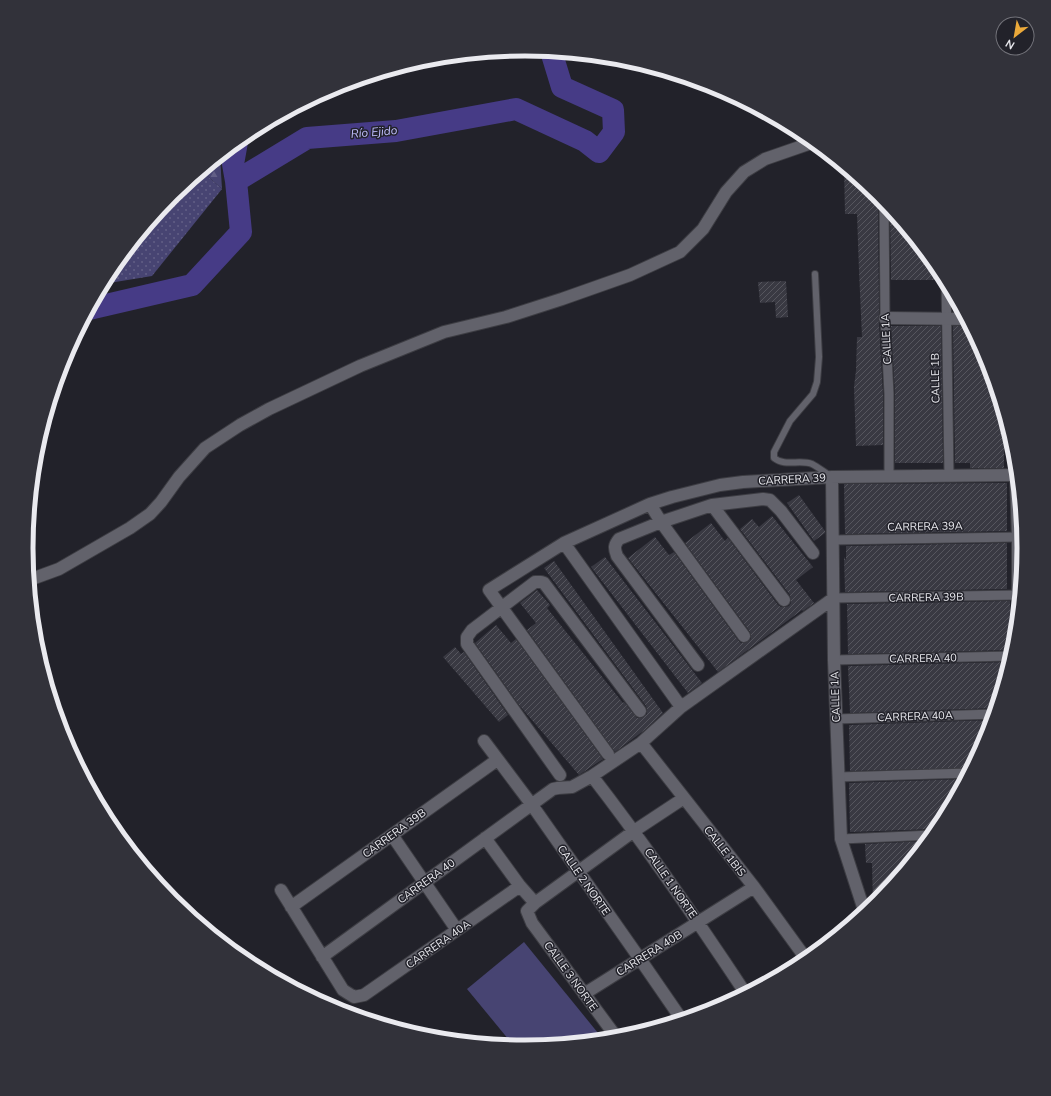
<svg xmlns="http://www.w3.org/2000/svg" width="1051" height="1096" font-family="'Nunito Sans',sans-serif">
<style>
.grass{fill:url(#grass-dots)}
.forest{fill:url(#forest-firs)}
.pitch{fill:#474472}
.lines{fill:none;stroke-linecap:round;stroke-linejoin:round}
.river{stroke:#463b86;stroke-width:22}
.building{fill:url(#building-hatch)}
.service-casing{stroke:#3d3d43;stroke-width:8}
.pedestrian-casing{stroke:#3d3d43;stroke-width:11}
.minor-casing{stroke:#3d3d43;stroke-width:14}
.tertiary-casing{stroke:#3d3d43;stroke-width:14}
.service{stroke:#62626b;stroke-width:6}
.pedestrian{stroke:#62626b;stroke-width:9}
.minor{stroke:#62626b;stroke-width:12}
.tertiary{stroke:#62626b;stroke-width:12}
.labels{text-anchor:middle;stroke-width:3;stroke-linejoin:round;paint-order:stroke}
.street-label{font-size:11px;fill:#eaeaef;stroke:#22222a}
.water-label{font-size:12px;font-style:italic;fill:#bebcfc;stroke:#22222a}
.rim{fill:none;stroke:#eaeaef;stroke-width:5}
</style>
<defs>
<pattern id="grass-dots" width="8" height="8" patternUnits="userSpaceOnUse"><rect width="8" height="8" fill="#474472"/><path d="M2 2h.1M6 6h.1" fill="none" stroke="#625f86" stroke-width="1.8" stroke-linecap="round"/></pattern>
<pattern id="forest-firs" width="22" height="20" patternUnits="userSpaceOnUse"><rect width="22" height="20" fill="#474472"/><path d="M5 1l3.5 6h-7zM16 11l3.5 6h-7z" fill="#625f86"/></pattern>
<pattern id="building-hatch" width="6" height="6" patternUnits="userSpaceOnUse"><rect width="6" height="6" fill="#393942"/><path d="M-1 1l2-2M0 6l6-6M5 7l2-2" fill="none" stroke="#56565e"/></pattern>
</defs>
<rect width="100%" height="100%" fill="#22222a"/>
<path class="grass" d="M202 171 222 189 152 276 103 284 110 270 172 195Z"/>
<path class="forest" d="M220 156 222 189 202 171Z"/>
<path class="pitch" d="M524 942 598 1033 588 1041 525 1047 514 1046 467 989Z"/>
<g class="lines">
<path class="river" d="M236 181 307 138 396 131 516 109 585 141 599 152 614 132 613 110 562 87 551 51
M89 309 192 285 241 232 236 181 233 164 237 142"/>
</g>
<path class="building" d="M844 167 880 197 878 201 879 314 878 318 879 323 883 394V445L856 446 854 387 856 370 857 337H862L859 271 857 214H845Z
M890 209 941 271 943 275 940 280H891Z
M786 281 788 317 776 318 775 302 760 303 758 282Z
M891 326H941L943 463H895V394Z
M953 326H970L987 357 1004 412V468H970V463H955Z
M1007 483V531L845 534 844 484Z
M799 495 825 531V533L814 541 787 503Z
M772 516 813 567 796 580 814 603 803 611 802 610 718 672 628 558 655 537 669 555 674 552 738 640 741 643H745L751 639 750 632 685 543 711 523 725 541 728 538 778 605 781 607H785L789 606 791 603 790 595 740 529 752 519 759 527Z
M1007 543V589L845 592 844 557 846 560V546Z
M605 557 702 683 688 693 591 567Z
M554 561 663 713 646 729 615 752 527 630 536 623 520 603 537 590 550 605 547 608 623 703 624 702 637 718H641L647 714V710L646 706 544 568Z
M1010 601V650L848 654 847 604Z
M496 625 511 643 516 639 603 759 579 775 519 705 475 643Z
M455 647 461 654 464 652 508 715 499 722 443 657Z
M1010 662 996 708 850 713 848 666Z
M993 720 987 739 972 768 850 771 849 725Z
M966 779 941 826 937 830 933 829 850 832 849 783Z
M928 841 878 902 873 906 872 863H866L865 844Z"/>
<g class="lines">
<g class="service-casing">
<path id="service" d="M815 274 819 357 817 382 813 394 790 421 774 452V458C785 467 800 459 812 464 818 467 824 472 829 475"/>
</g>
<g class="pedestrian-casing">
<path id="pedestrian" d="M884 201 885 318 889 394V477
M946 280 949 475
M833 540 1018 537
M834 598 1018 595
M834 660 1012 656
M836 719 995 714
M838 777 969 773
M841 839 933 835"/>
</g>
<g class="minor-casing">
<path id="minor" d="M885 318 967 319
M832 477 834 660 841 839 864 910V914
M650 504 661 522 744 636
M712 505 784 600
M564 543 681 707
M29 580 59 569 130 528 150 514 161 502 179 477 205 448 240 425 269 409 360 366 444 332 506 317 562 299 630 275 680 252 703 229 726 192 744 172 765 159 814 142
M698 665 617 556C614 548 614 545 619 539L661 522 712 505 763 499 770 500 781 511 813 553
M484 741 532 805 640 959 682 1020
M641 743 754 887 807 960
M608 754 489 590 564 543 650 504 672 497 720 485 743 482 832 477 1018 475
M560 775 467 644V637L472 630 535 582H541L544 583 640 711
M592 776C647 847 697 920 746 994
M392 835 457 930
M485 838 520 886 535 903
M281 890 343 990 354 997 364 995 520 886
M291 907 497 760
M322 957 553 789 558 788 572 787 592 776 641 743 681 707 834 598
M584 994 754 887
M617 1038 532 923 527 911 535 903 634 831 684 798"/>
</g>
<g class="tertiary-casing">
<path id="tertiary" d="M1015 448 1018 537V620"/>
</g>
<use href="#service" class="service"/>
<use href="#pedestrian" class="pedestrian"/>
<use href="#minor" class="minor"/>
<use href="#tertiary" class="tertiary"/>
</g>
<g class="labels">
<g class="street-label">
<text transform="translate(886 339) rotate(-93)" y="4">CALLE 1A</text>
<text transform="translate(935 378) rotate(-91)" y="4">CALLE 1B</text>
<text transform="translate(792 479) rotate(-3)" y="4">CARRERA 39</text>
<text transform="translate(925 526) rotate(-1)" y="4">CARRERA 39A</text>
<text transform="translate(926 597) rotate(-1)" y="4">CARRERA 39B</text>
<text transform="translate(923 658) rotate(-1)" y="4">CARRERA 40</text>
<text transform="translate(835 697) rotate(-92)" y="4">CALLE 1A</text>
<text transform="translate(915 716) rotate(-2)" y="4">CARRERA 40A</text>
<text transform="translate(394 833) rotate(-36)" y="4">CARRERA 39B</text>
<text transform="translate(725 851) rotate(52)" y="4">CALLE 1BIS</text>
<text transform="translate(584 880) rotate(55)" y="4">CALLE 2 NORTE</text>
<text transform="translate(426 881) rotate(-36)" y="4">CARRERA 40</text>
<text transform="translate(671 883) rotate(55)" y="4">CALLE 1 NORTE</text>
<text transform="translate(438 944) rotate(-35)" y="4">CARRERA 40A</text>
<text transform="translate(649 953) rotate(-32)" y="4">CARRERA 40B</text>
<text transform="translate(571 976) rotate(54)" y="4">CALLE 3 NORTE</text>
</g>
<g class="water-label">
<text transform="translate(374 132) rotate(-5)" y="4">Río Ejido</text>
</g>
</g>
<path d="M0 0H1051V1096H0ZM33 548a492 492 0 1 1 984 0a492 492 0 1 1-984 0Z" fill="#32323a" fill-rule="evenodd"/>
<path class="rim" d="M33 548a492 492 0 1 1 984 0a492 492 0 1 1-984 0Z"/>
<g transform="translate(1015 36) rotate(211)"><circle r="19" fill="#22222a" stroke="#727279"/>
<path d="M0-3L7 15L0 10L-7 15Z" fill="#eba93a"/>
<text y="-6" font-size="11" font-weight="bold" text-anchor="middle" fill="#eaeaef">N</text>
</g>
</svg>
